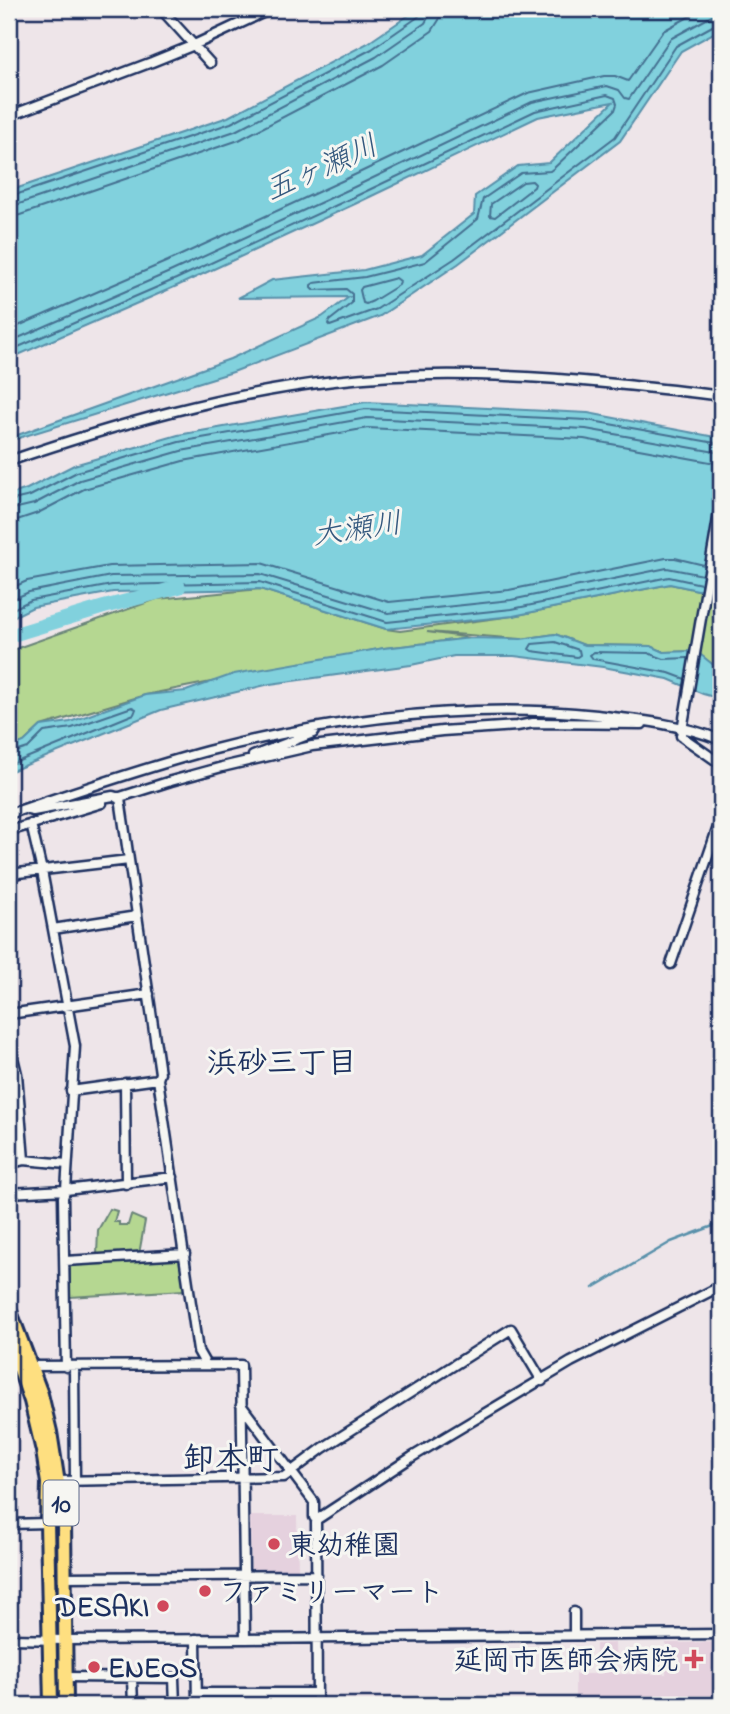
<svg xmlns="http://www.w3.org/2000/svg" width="730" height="1714" font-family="'Indie Flower','Klee One',sans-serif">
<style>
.built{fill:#e5d1de}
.green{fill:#b5d791;stroke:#688378;stroke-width:2}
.water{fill:#81d1dd;stroke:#5890aa;stroke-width:2}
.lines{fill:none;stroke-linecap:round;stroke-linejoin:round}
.shore{stroke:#447091;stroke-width:2}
.stream{stroke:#5890aa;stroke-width:2.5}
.river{stroke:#81d1dd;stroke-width:14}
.minor-casing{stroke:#1b2f5e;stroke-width:13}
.highway-casing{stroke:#1b2f5e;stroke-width:18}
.minor{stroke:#f6f6f2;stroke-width:8}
.highway{stroke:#fedf80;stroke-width:12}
.poi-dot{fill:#d1495b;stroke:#f6f6f2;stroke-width:2.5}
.labels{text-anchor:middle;stroke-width:6;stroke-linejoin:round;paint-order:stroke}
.shield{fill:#f6f6f2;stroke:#5d6b8a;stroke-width:2}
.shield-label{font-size:26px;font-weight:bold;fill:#1b2f5e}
.poi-label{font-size:28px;font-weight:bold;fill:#1b2f5e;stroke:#f6f6f2;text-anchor:start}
.water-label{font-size:30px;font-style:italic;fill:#34587e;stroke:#f6f6f2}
.neighbourhood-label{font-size:30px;font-weight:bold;fill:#1b2f5e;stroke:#f6f6f2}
.quarter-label{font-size:32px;font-weight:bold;fill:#1b2f5e;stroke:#f6f6f2}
</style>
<rect width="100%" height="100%" fill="#eee5e9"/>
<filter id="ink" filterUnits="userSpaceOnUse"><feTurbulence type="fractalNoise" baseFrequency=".0143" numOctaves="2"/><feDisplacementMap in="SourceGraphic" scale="14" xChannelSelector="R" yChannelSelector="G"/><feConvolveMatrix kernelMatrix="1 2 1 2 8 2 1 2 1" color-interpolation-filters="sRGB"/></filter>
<g filter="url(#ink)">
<path class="built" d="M250 1516H297L298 1572H251Z
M721 1642V1705H575V1674H596V1644L615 1643 616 1674H666V1643Z"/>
<path class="green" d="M670 584 721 595V671L695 651 664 652 651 646 584 645 555 634 521 639 427 632 471 638 384 648 145 695 41 726 24 742 9 749V651L157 599 260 589 386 629 400 631 513 616Z
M110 1209 117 1211 114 1222H119V1225H128L131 1215 145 1221 139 1254 97 1255 98 1230Z
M180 1258 185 1290 70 1297V1265Z
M199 1694 314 1695V1705H199Z"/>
<path class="water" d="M418 9H721V29L681 51 620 141 458 264 380 316 233 372 9 441V438L230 359 322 317 349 297 238 298 272 280 364 270 422 255 474 214 475 196 518 166 549 163 613 102 538 117 357 203 179 285 9 359V191L228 117 368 43Z
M366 402 588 413 721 438V595L670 584 513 616 386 629 260 589 113 592 33 607 9 619V495L27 489 74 465 178 435Z
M555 634 584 645 651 646 664 652 696 651 721 671V699L703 694 668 679 603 667 514 656H454L411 665 270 684 161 710 9 772V748L24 742 41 726 70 722 145 695 186 691 234 674 384 648 471 638 521 639Z"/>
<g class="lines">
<path class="shore" d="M532 181 535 184 534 187 495 217 490 216 491 204 523 182Z
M9 197 231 123 372 49 418 17 421 13V9
M9 206 16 205 235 131 376 57 425 23 429 16 430 9
M9 217 20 215 239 140 383 65 432 31 439 20 441 9
M396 278 400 281 399 285 373 301 366 304 363 303 360 290 362 287Z
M9 330 168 261 346 179 528 93 604 76H615L628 81 663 31 703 9
M9 342 172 271 350 189 532 102 607 86 619 90 625 98 629 99 670 39 712 16 721 14
M9 351 176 279 354 197 535 111 607 95 615 98 617 104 615 110 554 168 550 171 521 173 483 199 478 219 425 262 365 277 314 283 311 285V288L313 290 346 289 352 294V303L329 321 328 324 330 326 377 309 454 259 615 137 676 46 716 24 721 23
M9 501 30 496 77 472 179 442 366 409 587 420 721 444
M9 510 34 504 80 480 181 451 367 418 586 429 721 453
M9 520H17L38 513 84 489 183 461 368 428 584 439 721 464
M9 589 27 581 109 566 261 563 389 602 509 590 666 558H675L704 565
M9 601 29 592 111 576 260 574 388 613 511 600 667 568 703 575
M9 611 31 600 112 585 260 582 387 622 512 609 669 577 701 584
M555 642 579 650 580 655 577 657 532 651 529 649 532 644Z
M685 679 669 673 593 659 590 655 594 652 648 653 664 659 688 658
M9 754 28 748 44 732 72 728 132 707 136 709 134 714 9 765"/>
<path class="stream" d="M593 1288 671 1242 721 1223"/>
<path class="river" d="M9 636 104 607 179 587"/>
<g class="minor-casing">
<path id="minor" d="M161 9 210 63
M9 116 152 62 194 45 271 9
M9 461C114 425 223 394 334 381 427 370 523 375 616 384 651 388 686 391 721 396
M721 501 681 736 721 764
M253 756 313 733 315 730
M117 798 171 781 222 767 312 746 442 731 517 726 533 723 642 724
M28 810 33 811 113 796 120 798 160 1073 158 1079 198 1351 206 1365
M9 814C74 792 140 769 207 751 333 719 467 702 597 715 640 720 681 724 721 740
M31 824 42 871 75 1046 66 1190 63 1197 66 1367
M9 831 102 803
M9 877 18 873 129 860
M53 929 137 916
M671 964 721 818
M9 1014 149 994
M9 1041 17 1074 24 1160
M125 1083 126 1184
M71 1091 158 1079
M9 1164 24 1160 67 1164
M9 1193 66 1190 173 1177
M65 1261 185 1254
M74 1366 75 1480
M9 1367 31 1366 241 1365 245 1639
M241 1405 314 1502V1517L316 1520
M58 1481 284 1477 323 1448 511 1329 542 1381
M9 1524 47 1523
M64 1577 317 1575
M574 1612V1635
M9 1639 65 1640 245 1639 721 1634
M196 1639 197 1705
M66 1677 174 1678 175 1705
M132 1678 133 1705
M197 1693H317
M317 1705 316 1520 412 1457 571 1362 721 1286"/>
</g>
<g class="highway-casing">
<path id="highway" d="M9 1309 41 1394 50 1432 64 1522 66 1705
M9 1338 31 1401 43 1451 48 1483 47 1523 51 1705"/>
</g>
<use href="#minor" class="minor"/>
<use href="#highway" class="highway"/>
</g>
</g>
<g class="poi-dot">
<circle cx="274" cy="1544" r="7"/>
<circle cx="205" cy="1591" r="7"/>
<circle cx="163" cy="1606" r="7"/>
<path d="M690.5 1648.5h7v7h7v7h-7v7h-7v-7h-7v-7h7z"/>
<circle cx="94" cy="1667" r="7"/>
</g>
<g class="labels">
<rect class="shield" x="43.5" y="1480.5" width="35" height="45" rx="5"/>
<g class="shield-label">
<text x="61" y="1512">10</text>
</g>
<g class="poi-label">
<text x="288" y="1554">東幼稚園</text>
<text x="219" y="1601">ファミリーマート</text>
<text x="149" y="1616" text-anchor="end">DESAKI</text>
<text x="678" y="1669" text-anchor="end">延岡市医師会病院</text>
<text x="108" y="1677">ENEOS</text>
</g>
<g class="water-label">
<text transform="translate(321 167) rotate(-24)" y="10">五ヶ瀬川</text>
<text transform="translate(357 528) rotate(-8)" y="10">大瀬川</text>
</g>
<g class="neighbourhood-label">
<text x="282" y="1072">浜砂三丁目</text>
</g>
<g class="quarter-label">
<text x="231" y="1469">卸本町</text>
</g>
</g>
<rect width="730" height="1714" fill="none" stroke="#f6f6f2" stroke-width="35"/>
<rect x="18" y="18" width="695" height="1679" fill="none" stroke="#1b2f5e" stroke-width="2.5" filter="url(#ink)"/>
</svg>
